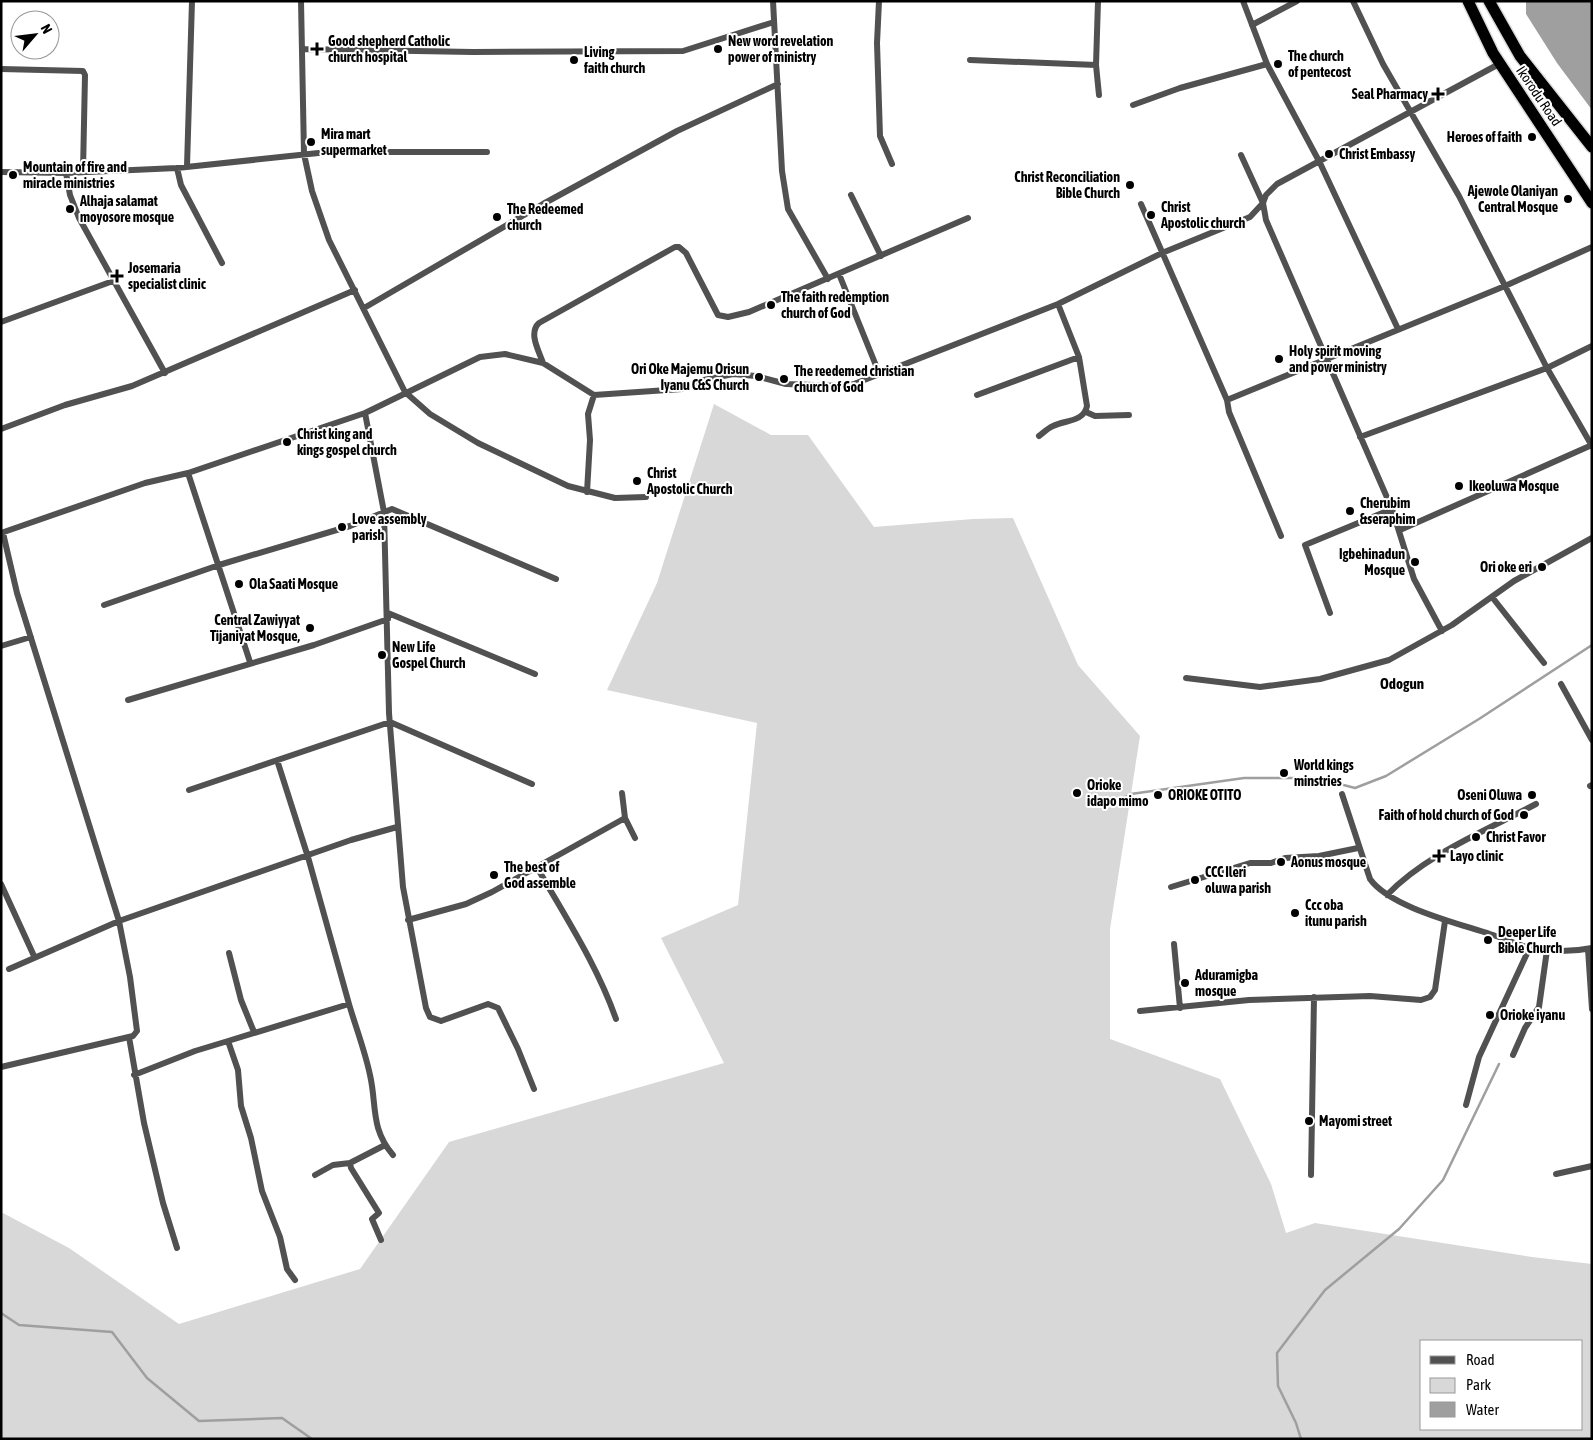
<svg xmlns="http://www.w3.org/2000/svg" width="1593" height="1440" font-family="'Asap Condensed',sans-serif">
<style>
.green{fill:#d8d8d8;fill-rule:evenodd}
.water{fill:#9f9f9f}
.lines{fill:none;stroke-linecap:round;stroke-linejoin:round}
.stream{stroke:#9f9f9f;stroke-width:2.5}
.trunk-casing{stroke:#dbdbdb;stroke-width:14}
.minor{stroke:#515151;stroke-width:6}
.trunk{stroke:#000;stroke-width:11}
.poi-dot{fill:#000;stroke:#fff;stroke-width:2}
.labels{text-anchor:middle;stroke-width:4;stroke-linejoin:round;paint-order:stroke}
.poi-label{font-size:14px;font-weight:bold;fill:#000;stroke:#fff;text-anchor:start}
.street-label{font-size:14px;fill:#000;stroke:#fff}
.neighbourhood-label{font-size:15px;font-weight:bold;fill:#000;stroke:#fff}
</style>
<rect width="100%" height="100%" fill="#fff"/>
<path class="green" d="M714 404 771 435H808L874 527 973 519 1013 518 1078 665 1140 736 1110 929V1039L1220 1079 1271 1184 1286 1233 1315 1223 1532 1257 1592 1264V1439H1V1212L69 1248 179 1324 360 1269 449 1142 724 1063 661 938 738 905 757 723 607 690 657 583ZM1422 1341H1582V1429H1422Z"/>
<path class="water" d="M1526 1H1592V110L1557 63 1526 14Z"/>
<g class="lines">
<path class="stream" d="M1115 802 1131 794 1244 778H1317L1355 788 1386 776 1479 719 1592 645
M1 1313 19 1325 112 1332 147 1378 199 1421 282 1418 312 1439
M1301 1439 1296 1423 1278 1386 1277 1353 1325 1290 1399 1229 1443 1180 1499 1064"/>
<g class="trunk-casing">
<path id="trunk" d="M1468 1 1493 53 1592 203
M1489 1 1520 56 1592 147"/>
</g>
<path class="minor" d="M301 1 304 154 312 191 329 240 405 392 430 414 478 443 568 486 615 498 646 497
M773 1 782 171 788 209 828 279
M879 1 877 43 880 136 892 164
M1098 1 1096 65 1099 95
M1243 1 1267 64 1320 163 1398 329
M1353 1 1383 64 1459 196 1547 368 1592 446
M1252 25 1297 1
M302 49 473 52 683 51 774 22
M970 60 1096 65
M1 69 83 71 85 75 83 171
M1133 105 1180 88 1267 64
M1241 155 1263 203 1266 220 1392 509 1414 579 1442 631
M187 166 192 1
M177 168 181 185 222 263
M1 172 66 173 177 168 328 152H487
M66 173 70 195 79 218 165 373
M851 195 881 256
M1141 204 1227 400 1229 412 1281 536
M839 274 879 373
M364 308 543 204 677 131 778 84
M1 322 113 281
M543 363C539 351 528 333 539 323L675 247H679L686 253 718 315 728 317 749 312 968 218
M977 395 1079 357
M1227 400 1505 286 1592 247
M1086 412 1095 416 1129 415
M365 413 384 512 389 713 403 887 426 1008 430 1017 441 1021 488 1004 498 1008 518 1049 534 1089
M1 429 65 405 132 386 355 290
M1039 436C1043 433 1048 428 1053 426 1065 420 1084 422 1087 406L1079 357 1058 304
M1360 437 1547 368 1592 346
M188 473 250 662
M587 492 590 440 588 414 594 395
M1400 530 1592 445
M1 533 145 483 188 473 365 413 480 357 505 354 543 363 594 395 682 389 699 381 733 374 756 376 786 384 841 386 854 384 1058 304 1162 253 1250 217 1263 203 1266 195 1277 184 1499 64
M1492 597 1544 663
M104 605 219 565 350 526 392 509 556 579
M388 613 535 674
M1330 613 1305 545 1392 509
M1 646 31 637
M1186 678 1260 687 1320 679 1389 660 1452 625 1514 581 1592 538
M1561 684 1592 740
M128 700 314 645 388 619
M277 760 308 857 349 1004 228 1041 238 1070 241 1106 251 1138 262 1191 280 1237 287 1269 295 1280
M1590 786 1592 785
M189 790 390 722 532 784
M622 793 625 818 635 838
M1342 794 1370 879C1390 907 1457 923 1490 934 1503 938 1517 945 1530 948 1550 952 1572 952 1592 948
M538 869C566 918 597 965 616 1019
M1 884 34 956
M1171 887 1250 863H1271L1285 858 1319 856 1358 848
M1387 895C1425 855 1487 830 1536 804
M408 920 466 904 492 892 625 818
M1174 944 1180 1008
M1588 949 1592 1009
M229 953 241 1000 254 1032
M9 969 119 921 351 840 397 827
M349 1004C356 1028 365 1051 370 1075 377 1105 370 1128 393 1155
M1140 1011 1249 1000 1370 996 1421 1000 1430 997 1435 990 1445 921
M129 1037 144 1123 163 1203 177 1248
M1513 1055 1525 1028 1539 1007 1547 950
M1 1067 133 1036 137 1031 130 977 119 921 17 593 3 533
M134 1075 195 1051 228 1041
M1466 1105 1479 1057 1530 947
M1556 1174 1592 1166
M315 1175 333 1165 350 1163
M1311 1175 1314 997
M381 1240 372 1219 379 1213 351 1168 350 1163 385 1145"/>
<use href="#trunk" class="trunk"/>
</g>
<g class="poi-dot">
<path d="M314.5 41.5h5v5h5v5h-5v5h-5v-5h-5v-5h5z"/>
<circle cx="718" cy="49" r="5"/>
<circle cx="574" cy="60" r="5"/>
<circle cx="1278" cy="64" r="5"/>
<path d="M1435.5 86.5h5v5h5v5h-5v5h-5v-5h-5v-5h5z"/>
<circle cx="1532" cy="137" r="5"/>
<circle cx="311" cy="142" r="5"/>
<circle cx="1329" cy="154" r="5"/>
<circle cx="13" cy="175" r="5"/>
<circle cx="1130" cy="185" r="5"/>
<circle cx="1568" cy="199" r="5"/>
<circle cx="70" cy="209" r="5"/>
<circle cx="1151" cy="215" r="5"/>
<circle cx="497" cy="217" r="5"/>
<path d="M114.5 268.5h5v5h5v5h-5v5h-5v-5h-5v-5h5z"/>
<circle cx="771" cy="305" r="5"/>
<circle cx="1279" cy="359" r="5"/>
<circle cx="759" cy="377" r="5"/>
<circle cx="784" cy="379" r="5"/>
<circle cx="287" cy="442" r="5"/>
<circle cx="637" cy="481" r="5"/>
<circle cx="1459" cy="486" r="5"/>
<circle cx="1350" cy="511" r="5"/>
<circle cx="342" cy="527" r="5"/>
<circle cx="1415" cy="562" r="5"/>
<circle cx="1542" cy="567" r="5"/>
<circle cx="239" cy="584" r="5"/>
<circle cx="310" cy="628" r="5"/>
<circle cx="382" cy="655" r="5"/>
<circle cx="1284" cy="773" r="5"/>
<circle cx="1077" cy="793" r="5"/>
<circle cx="1158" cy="795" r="5"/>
<circle cx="1532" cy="795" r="5"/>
<circle cx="1524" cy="815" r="5"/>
<circle cx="1476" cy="837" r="5"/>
<path d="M1436.5 848.5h5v5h5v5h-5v5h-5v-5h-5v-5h5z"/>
<circle cx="1281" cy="862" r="5"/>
<circle cx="494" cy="875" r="5"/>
<circle cx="1195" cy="880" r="5"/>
<circle cx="1295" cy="913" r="5"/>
<circle cx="1488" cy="940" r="5"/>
<circle cx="1185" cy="983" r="5"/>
<circle cx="1490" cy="1015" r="5"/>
<circle cx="1309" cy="1121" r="5"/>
</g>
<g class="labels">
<g class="poi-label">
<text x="328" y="46">Good shepherd Catholic<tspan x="328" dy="16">church hospital</tspan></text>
<text x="728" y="46">New word revelation<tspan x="728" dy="16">power of ministry</tspan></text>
<text x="584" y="57">Living<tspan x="584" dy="16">faith church</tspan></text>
<text x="1288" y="61">The church<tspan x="1288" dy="16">of pentecost</tspan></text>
<text x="1428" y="99" text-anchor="end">Seal Pharmacy</text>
<text x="321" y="139">Mira mart<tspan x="321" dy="16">supermarket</tspan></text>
<text x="1522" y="142" text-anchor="end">Heroes of faith</text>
<text x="1339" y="159">Christ Embassy</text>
<text x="23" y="172">Mountain of fire and<tspan x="23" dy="16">miracle ministries</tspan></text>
<text x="1120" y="182" text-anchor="end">Christ Reconciliation<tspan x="1120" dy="16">Bible Church</tspan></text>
<text x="1558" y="196" text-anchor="end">Ajewole Olaniyan<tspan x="1558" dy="16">Central Mosque</tspan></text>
<text x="80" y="206">Alhaja salamat<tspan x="80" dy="16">moyosore mosque</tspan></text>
<text x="1161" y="212">Christ<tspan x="1161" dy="16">Apostolic church</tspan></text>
<text x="507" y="214">The Redeemed<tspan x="507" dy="16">church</tspan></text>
<text x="128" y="273">Josemaria<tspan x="128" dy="16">specialist clinic</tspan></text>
<text x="781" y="302">The faith redemption<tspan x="781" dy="16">church of God</tspan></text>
<text x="1289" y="356">Holy spirit moving<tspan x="1289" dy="16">and power ministry</tspan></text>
<text x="749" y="374" text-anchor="end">Ori Oke Majemu Orisun<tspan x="749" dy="16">Iyanu C&amp;S Church</tspan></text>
<text x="794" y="376">The reedemed christian<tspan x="794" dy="16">church of God</tspan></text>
<text x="297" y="439">Christ king and<tspan x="297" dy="16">kings gospel church</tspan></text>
<text x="647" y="478">Christ<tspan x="647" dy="16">Apostolic Church</tspan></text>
<text x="1469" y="491">Ikeoluwa Mosque</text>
<text x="1360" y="508">Cherubim<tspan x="1360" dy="16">&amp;seraphim</tspan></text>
<text x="352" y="524">Love assembly<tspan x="352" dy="16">parish</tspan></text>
<text x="1405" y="559" text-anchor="end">Igbehinadun<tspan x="1405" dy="16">Mosque</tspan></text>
<text x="1532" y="572" text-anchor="end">Ori oke eri</text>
<text x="249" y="589">Ola Saati Mosque</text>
<text x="300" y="625" text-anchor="end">Central Zawiyyat<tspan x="300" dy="16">Tijaniyat Mosque,</tspan></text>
<text x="392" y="652">New Life<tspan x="392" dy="16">Gospel Church</tspan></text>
<text x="1294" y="770">World kings<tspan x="1294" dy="16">minstries</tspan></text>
<text x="1087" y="790">Orioke<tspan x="1087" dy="16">idapo mimo</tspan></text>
<text x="1168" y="800">ORIOKE OTITO</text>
<text x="1522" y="800" text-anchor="end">Oseni Oluwa</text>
<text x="1514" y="820" text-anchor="end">Faith of hold church of God</text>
<text x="1486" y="842">Christ Favor</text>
<text x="1450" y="861">Layo clinic</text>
<text x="1291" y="867">Aonus mosque</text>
<text x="504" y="872">The best of<tspan x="504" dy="16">God assemble</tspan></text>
<text x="1205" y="877">CCC Ileri<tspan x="1205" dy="16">oluwa parish</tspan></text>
<text x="1305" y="910">Ccc oba<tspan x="1305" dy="16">itunu parish</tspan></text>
<text x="1498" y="937">Deeper Life<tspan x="1498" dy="16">Bible Church</tspan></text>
<text x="1195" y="980">Aduramigba<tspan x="1195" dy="16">mosque</tspan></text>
<text x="1500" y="1020">Orioke iyanu</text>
<text x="1319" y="1126">Mayomi street</text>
</g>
<g class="street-label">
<text transform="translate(1539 96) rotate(56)" y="5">Ikorodu Road</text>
</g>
<g class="neighbourhood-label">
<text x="1402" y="689">Odogun</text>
</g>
</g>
<rect width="1593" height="1440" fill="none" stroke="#000000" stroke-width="5"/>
<rect x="1420" y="1340" width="162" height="90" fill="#ffffff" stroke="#999999"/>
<rect x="1430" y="1356" width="25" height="8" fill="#515151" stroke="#999999"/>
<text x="1466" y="1365" font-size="15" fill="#000000">Road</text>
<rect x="1430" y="1378" width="25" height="15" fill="#d8d8d8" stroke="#999999"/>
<text x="1466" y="1390" font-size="15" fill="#000000">Park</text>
<rect x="1430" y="1402" width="25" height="15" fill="#9f9f9f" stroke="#999999"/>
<text x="1466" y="1415" font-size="15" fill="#000000">Water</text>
<g transform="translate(35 35) rotate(62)"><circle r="24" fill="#ffffff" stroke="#999999"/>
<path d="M0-4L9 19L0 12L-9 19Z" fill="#000000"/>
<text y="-8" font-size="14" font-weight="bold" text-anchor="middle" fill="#000000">N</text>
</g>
</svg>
